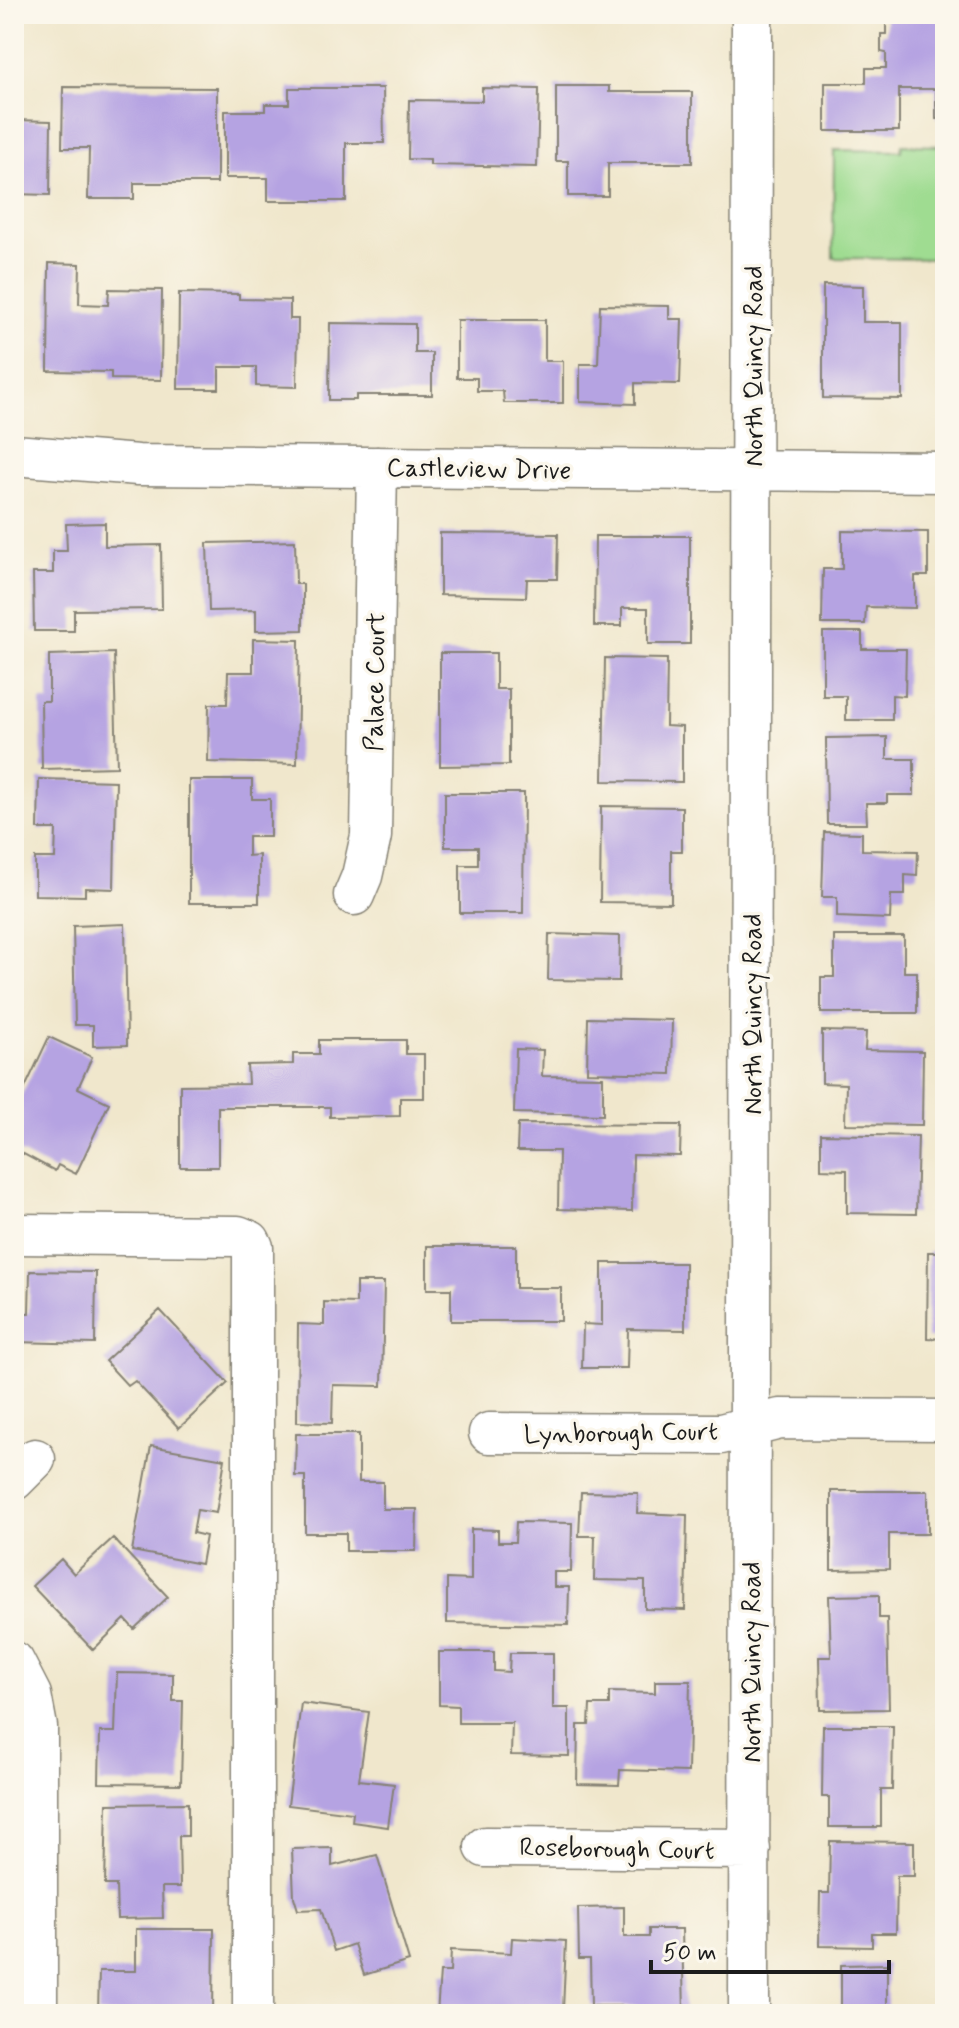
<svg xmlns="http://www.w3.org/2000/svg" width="959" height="2028" font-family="Mynerve,sans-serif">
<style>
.grass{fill:#9fdc91;stroke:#5e7c56;stroke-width:2}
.building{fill:#b5a3e2}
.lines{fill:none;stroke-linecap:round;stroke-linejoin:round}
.minor-casing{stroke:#868274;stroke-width:43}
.minor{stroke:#fff;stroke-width:40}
.labels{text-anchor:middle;stroke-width:7;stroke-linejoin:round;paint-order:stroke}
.street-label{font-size:26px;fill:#1c1c1c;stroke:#fbf7ec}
</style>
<rect width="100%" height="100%" fill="#fbf7ec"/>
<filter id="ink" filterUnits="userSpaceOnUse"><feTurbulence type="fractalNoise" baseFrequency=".0125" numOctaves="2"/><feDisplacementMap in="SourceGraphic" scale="16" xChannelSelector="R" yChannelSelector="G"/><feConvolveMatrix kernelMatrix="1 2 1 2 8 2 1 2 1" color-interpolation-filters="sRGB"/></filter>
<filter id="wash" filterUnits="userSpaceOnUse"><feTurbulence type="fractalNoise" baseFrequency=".006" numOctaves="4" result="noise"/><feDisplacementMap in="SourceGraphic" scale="32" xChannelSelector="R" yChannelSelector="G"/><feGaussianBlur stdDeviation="1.8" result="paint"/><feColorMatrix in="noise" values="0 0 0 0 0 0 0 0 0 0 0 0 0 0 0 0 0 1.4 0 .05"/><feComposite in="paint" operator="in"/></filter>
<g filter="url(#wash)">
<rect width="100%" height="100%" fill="#f0e7cc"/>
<path class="grass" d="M902 145 945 146V259L833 258 834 150 901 151Z"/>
<g id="blocks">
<path class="building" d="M886 14H945V119H936V89H899V131H825V83H866V68H886V53L881 52V34H886Z
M556 86H609V92H692V163H608V196H568V161H556Z
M63 87 217 88V183H134V199H88L89 148H62Z
M289 88H383L384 143H346V201H268V178H225V111H265V104H289Z
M482 88 539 89 537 167 430 165V160L408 159 409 100 482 101Z
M14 120 51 121 50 195 14 194Z
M49 263 80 264 79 304 108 305 109 289 162 290 161 380 111 379V372L48 371Z
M823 285 863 286V322H902V399L823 398Z
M179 293 239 294V299L290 300V319H298L297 387 256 386V367H219V389H178Z
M600 305 669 306V319H682L680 384 635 383V404L580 402V364H598Z
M457 320H545V361H563V403H504L503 391H477V378H457Z
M330 323 415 324V353H432V395H356V400H329Z
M105 523V546L161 545 162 609 74 610V631H34L33 573H53V551H67L66 524Z
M842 531 928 532V576H915V608L866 607 865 624H822L823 569H842Z
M440 533 558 534 557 579H527L526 597 440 595Z
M595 536H690V644H648V608H622V626H594Z
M295 541 296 584H303V630L256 631V610L209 611 207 543Z
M823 632H862V649H906L905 696 892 695V720H846V696H823Z
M253 639 299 640 297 764 208 762 209 704H227L228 672H253Z
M114 653 117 767 42 769 41 701H49V655Z
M440 653H496V689H509V765L440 766Z
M605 658 667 659 666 726 682 727V782L603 781Z
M887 737V759H914V795H887V803H866L867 824H827L826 738Z
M39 779 116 781 114 889 85 888V896L35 895V858H55L56 829H38Z
M189 780H252V799H270V837H248V856L259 855V903H189Z
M445 793H524L523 913H460V865H478V847H445Z
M601 806 682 807V851H671V903L600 902Z
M824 832 862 833V850L918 851 917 876 905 875V895H891L890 919 837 917V897H822Z
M125 924 127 1045 93 1046V1025H75L73 926Z
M549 934 620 936 619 981 548 980Z
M834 936H904V972H917V1013H821V977H834Z
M588 1018 672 1020 671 1074 587 1072Z
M822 1031 866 1032 865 1050 923 1051 922 1125 845 1124 846 1084 822 1083Z
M49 1037 92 1057 78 1088 109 1103 76 1174 58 1165 55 1171 14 1149V1111Z
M319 1040H406V1054H424V1098H400V1116L330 1117V1107H218V1167H180V1085L248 1084 247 1065 293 1064V1054H319Z
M516 1049 543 1050 542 1076 603 1077V1115L514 1113Z
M518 1124 681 1125 680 1156 633 1155 632 1211 558 1209 559 1151H517Z
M821 1134 918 1136 916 1214 847 1213V1170L821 1169Z
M427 1246H516V1288H561V1321H451V1289H427Z
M928 1252H945V1339L927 1338Z
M602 1263H685V1330L628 1329 627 1368H582L583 1324 602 1325Z
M30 1271 96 1272 95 1344 14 1342V1313H29Z
M356 1282H384L382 1386 333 1385 332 1423 297 1422 298 1324 324 1325V1302L356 1303Z
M160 1310 228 1383 179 1428 135 1381 128 1386 105 1361Z
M296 1434H359V1482H383V1509H417L416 1551H346V1533H305V1476H295Z
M151 1446 225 1459 216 1513 197 1510 193 1533 206 1536 201 1564 132 1551Z
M831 1491H928V1534H889V1569L831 1570Z
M581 1492 638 1493 637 1513 687 1515 685 1610 645 1609V1581L594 1580 595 1536H579Z
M516 1522 572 1523 571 1572H554V1587H569L568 1625 447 1623V1579L471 1580V1529L498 1530V1542H515Z
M113 1538 168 1597 134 1629 125 1619 93 1650 32 1586 61 1559 74 1574Z
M879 1595V1618H887L889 1709 820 1710 819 1657H831L829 1596Z
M439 1652H494V1671L509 1672 510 1653H553V1708H569V1756L511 1755 512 1723H458V1706L439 1705Z
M117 1673 173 1674V1701H183L181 1784 99 1783 100 1732H115Z
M655 1681H690L688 1772 620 1770 619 1785 577 1784 578 1725H589L590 1705H609V1692L655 1693Z
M301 1703 369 1712 359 1780 394 1784 388 1827 352 1822 353 1813 288 1805Z
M823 1726H893L892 1790H881V1827H829V1797H822Z
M188 1803V1836H179L180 1887H162L163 1918 117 1919 116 1885H105L107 1804Z
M830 1841 914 1842V1876H897L896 1933H872V1947L819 1946 820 1893H829Z
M332 1848V1866L377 1855 409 1961 364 1975 354 1944 334 1951 321 1909 298 1910 294 1897 292 1849Z
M624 1907V1937H649V1929H682L684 2014H638V2006H591L590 1959H579L578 1908Z
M136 1929H214L213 2014H98L99 1971H136Z
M512 1938 566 1941 563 2010 541 2009V2014H437L440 1972H450L451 1950 511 1953Z
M887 1964V2014H841V1965Z"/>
</g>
</g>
<g filter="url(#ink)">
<use href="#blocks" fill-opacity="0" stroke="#868274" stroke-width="2"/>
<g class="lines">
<g class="minor-casing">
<path id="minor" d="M14 455 138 465 945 472
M354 895 362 876 371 836 377 467
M14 1234 238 1236 250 1241 253 1247V2014
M489 1433 721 1434 780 1419 945 1420
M14 1480 35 1459
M14 1662 31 1695 37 1727V2014
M485 1847 750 1849
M749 2014 752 14"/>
</g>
<use href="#minor" class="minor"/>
</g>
</g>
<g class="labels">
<g class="street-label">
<text transform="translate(753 366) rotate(-90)" y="9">North Quincy Road</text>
<text transform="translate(479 468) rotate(1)" y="9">Castleview Drive</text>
<text transform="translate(374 682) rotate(-89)" y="9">Palace Court</text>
<text transform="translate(752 1014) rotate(-90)" y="9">North Quincy Road</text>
<text transform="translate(621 1432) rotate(-1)" y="9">Lynborough Court</text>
<text transform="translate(751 1662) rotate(-90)" y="9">North Quincy Road</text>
<text transform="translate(617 1848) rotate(1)" y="9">Roseborough Court</text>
</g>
</g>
<rect width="959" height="2028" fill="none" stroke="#fbf7ec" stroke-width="48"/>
<path d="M651 1960v12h238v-12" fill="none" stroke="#1c1c1c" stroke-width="4"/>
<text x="663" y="1960" font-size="24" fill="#1c1c1c" stroke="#fbf7ec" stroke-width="6" paint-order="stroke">50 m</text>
</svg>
